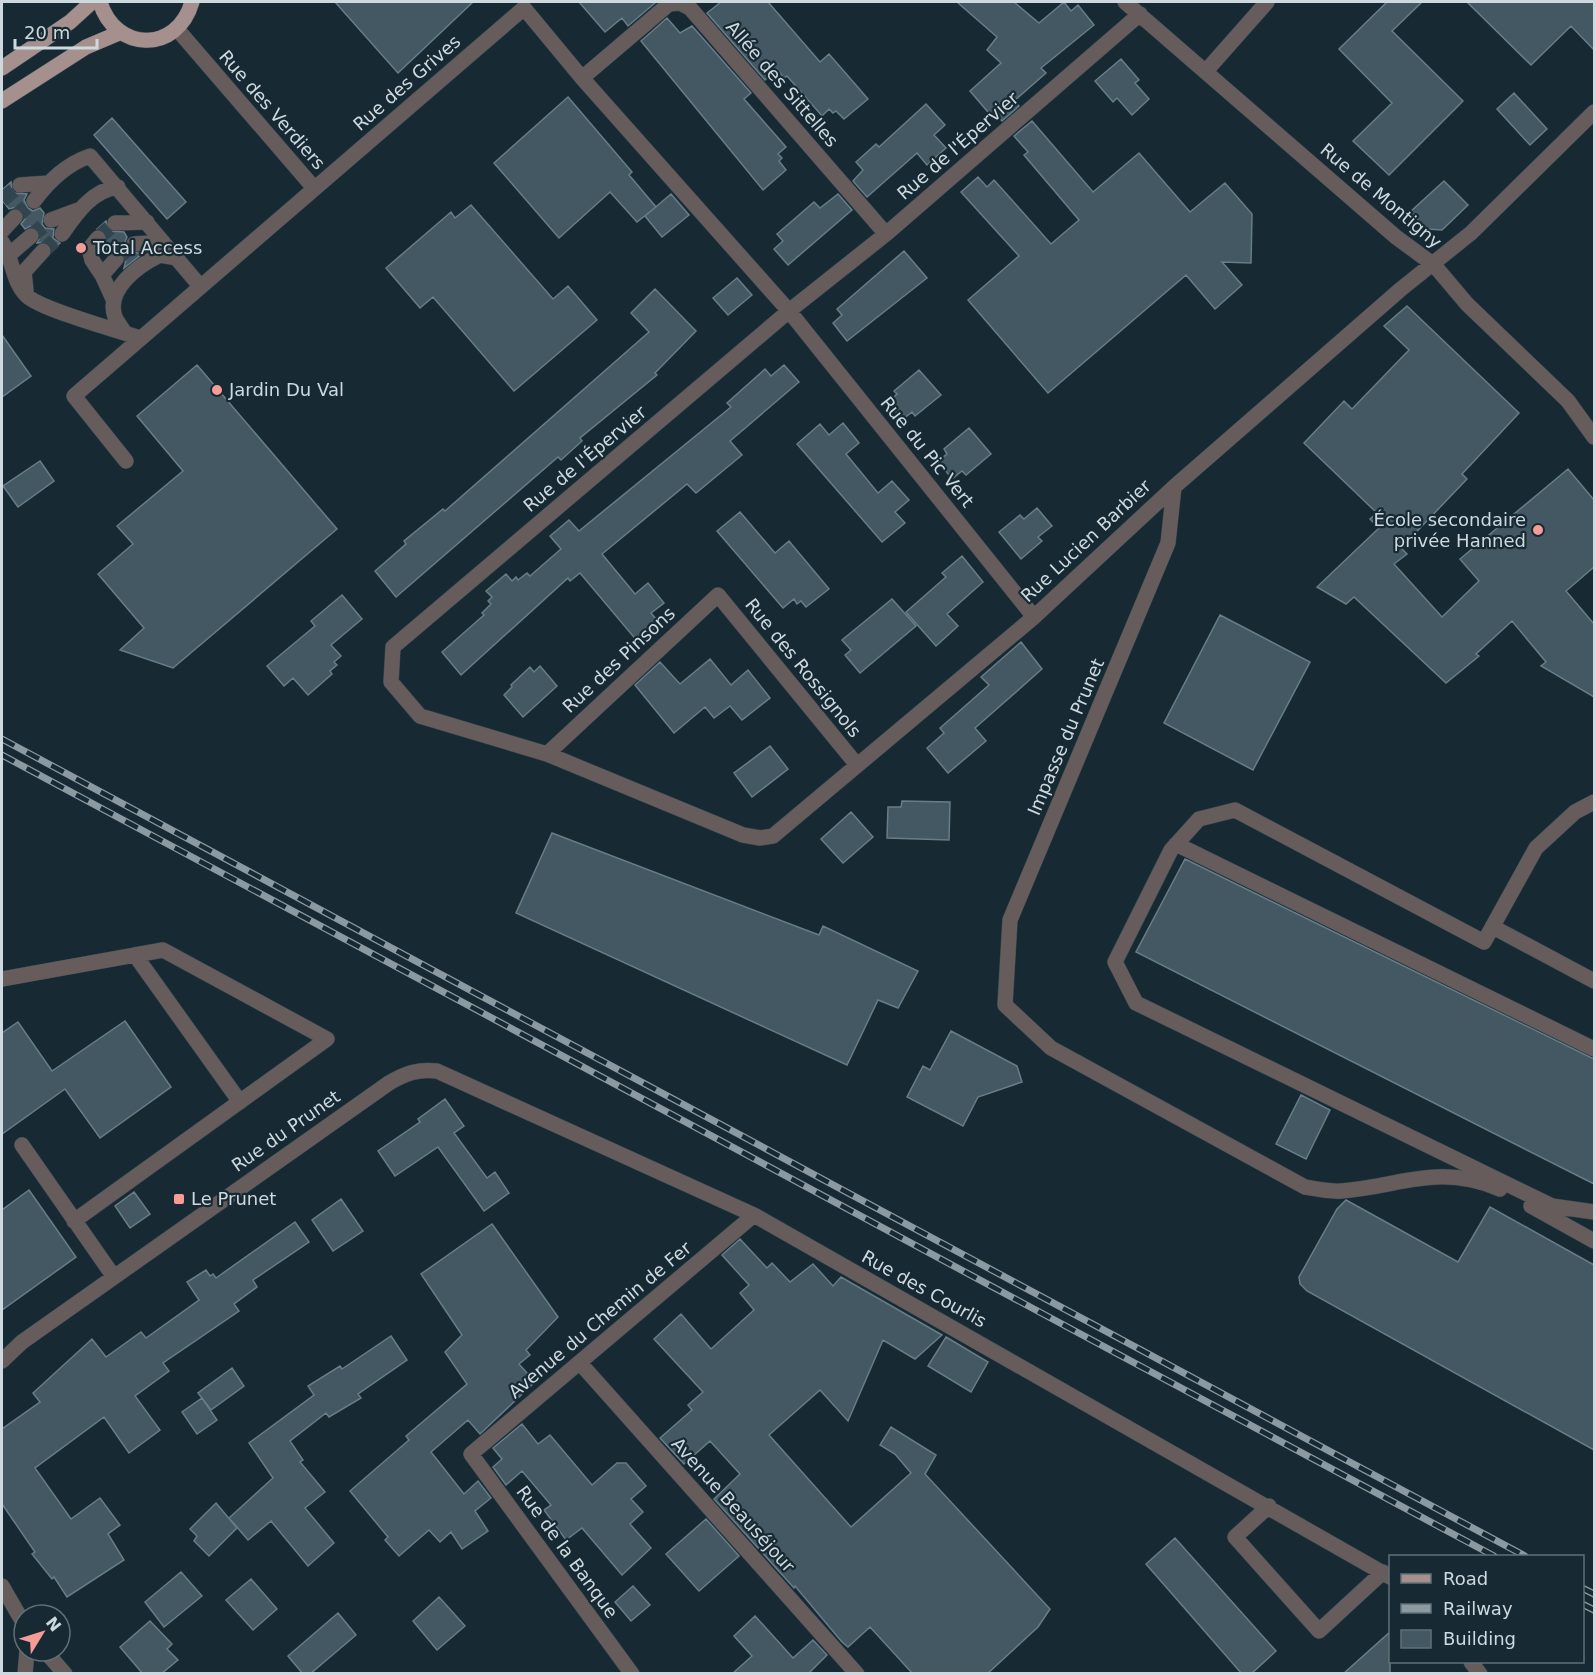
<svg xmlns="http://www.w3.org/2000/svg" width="1596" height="1675" font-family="'DejaVu Sans',sans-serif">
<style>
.building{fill:#435862;stroke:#677d88;stroke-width:1.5}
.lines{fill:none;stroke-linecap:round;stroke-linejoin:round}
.minor-tunnel{stroke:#32444d;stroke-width:15;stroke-dasharray:15 8;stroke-linecap:butt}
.minor-casing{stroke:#34464f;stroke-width:16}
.major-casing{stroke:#34464f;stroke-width:16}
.minor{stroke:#665c5b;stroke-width:15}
.major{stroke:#a6908e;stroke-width:15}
.rail-casing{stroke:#8b99a0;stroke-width:7}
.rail{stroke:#172a33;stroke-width:4.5;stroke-dasharray:14;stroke-linecap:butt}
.poi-dot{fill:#f59c96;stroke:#172a33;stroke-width:2}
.labels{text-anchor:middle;stroke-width:4.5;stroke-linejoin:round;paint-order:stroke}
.street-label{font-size:18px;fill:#cdd9df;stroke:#172a33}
.poi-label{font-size:18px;fill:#cdd9df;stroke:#172a33;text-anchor:start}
</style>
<rect width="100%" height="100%" fill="#172a33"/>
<path class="building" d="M335 2H473L398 73Z
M579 2H653L655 3 628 26 622 18 605 32Z
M721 2H768L820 62 829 54 868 99 844 119 836 111 833 113 829 109 822 116 787 76 784 78 777 69 765 80 707 13Z
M957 2H1014L1039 23 1064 2 1071 11 1078 5 1094 25 1041 68 1046 73 1014 101 1019 106 1002 121 997 115 994 119 970 91 1001 63 987 50 997 37Z
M1387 2H1422L1392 31 1463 101 1389 175 1353 141 1392 103 1339 49Z
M1467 2H1594V50L1571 26 1531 65Z
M667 18 680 33 692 26 751 93 744 99 786 147 778 154 782 158 779 161 786 170 763 190 641 41Z
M1121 59 1139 80 1135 83 1149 99 1132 115 1117 98 1113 102 1095 81Z
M1514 93 1547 129 1530 145 1497 109Z
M568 97 632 172 629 175 656 207 637 222 610 192 559 238 494 163Z
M926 104 945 125 934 135 946 148 927 165 917 153 867 197 853 181 863 170 856 162 876 144 879 147Z
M112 118 186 202 167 219 94 135Z
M1032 121 1093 192 1139 153 1190 212 1225 183 1252 214 1251 263 1222 262 1242 285 1215 309 1186 275 1048 393 968 300 1019 256 961 192 978 177 987 187 994 180 1051 244 1079 220 1024 155 1028 152 1014 136Z
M1444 181 1468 205 1442 230 1427 229 1410 212Z
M11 182 12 190 15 193 27 194 24 200 28 208 33 211 40 208 44 213 42 224 45 228 54 229 53 238 60 243 52 250 46 242 37 243 41 235 38 229 30 226 25 229 21 224 25 219 22 210 17 207 9 209 2 200V190Z
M671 194 689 215 662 237 645 216Z
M838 194 852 210 788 265 774 249 783 241 777 234 814 202 820 208Z
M471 205 553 299 568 286 597 320 514 391 433 297 420 308 386 268 451 212 455 218Z
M106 221 110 231 124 232 127 237 124 244 126 250 142 254 124 268 126 260 123 252 117 249 110 252 104 246 107 234 97 229Z
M904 251 927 278 847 341 833 323 842 315 837 309Z
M737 278 752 295 728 315 713 298Z
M655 289 696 331 655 373 657 375 580 438 582 441 561 460 558 457 396 597 375 571 406 544 404 541 443 509 445 511 649 332 631 313Z
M1407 306 1519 413 1462 474 1467 479 1401 548 1407 554 1394 564 1442 617 1479 581 1460 559 1568 469 1594 500V567L1566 591 1594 624V697L1541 666 1546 662 1512 621 1476 654 1479 656 1446 683 1354 597 1346 604 1317 587 1379 528 1370 519 1377 513 1304 443 1344 401 1352 409 1409 350 1384 326Z
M2 335 31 376 2 397Z
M197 365 337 529 173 668 120 650 144 628 98 574 133 544 117 526 183 471 137 416Z
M784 365 799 382 730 441 742 455 696 493 687 484 602 554 635 594 648 583 664 603 651 613 660 624 638 642 580 573 570 581 568 578 461 675 442 652 484 615 482 613 491 604 488 601 492 597 486 591 506 574 512 581 516 577 518 580 527 573 530 576 561 549 550 536 569 520 579 531 731 407 727 403 765 369 771 376Z
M919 370 941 395 915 416 912 412 902 420 888 402 897 394 894 391Z
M843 423 859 443 846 454 878 493 892 481 909 500 895 512 905 523 882 542 797 444 820 424 829 435Z
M969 428 991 454 966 475 962 471 952 479 938 461 947 454 944 449Z
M40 461 54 481 18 507 3 486Z
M1037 508 1052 526 1038 537 1042 541 1021 559 999 532 1020 515 1024 519Z
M740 512 775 553 789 541 829 589 806 607 801 601 797 604 794 599 783 608 717 531Z
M962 556 983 582 947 614 958 626 936 646 906 612 946 577 942 573Z
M342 595 362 619 331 645 341 656 334 662 337 665 330 671 332 674 308 695 293 678 284 686 267 666 315 626 311 621Z
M892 599 916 626 860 673 845 655 851 650 842 640Z
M1220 615 1310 662 1253 770 1164 723Z
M1021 642 1042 669 975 728 986 741 948 773 927 748 944 733 940 728 989 685 981 677Z
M710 659 731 685 748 670 770 698 742 720 730 706 714 718 705 707 674 733 635 685 660 662 680 684Z
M540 666 557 686 523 717 504 695 512 687 511 685 530 667 534 672Z
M770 746 788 769 752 797 734 773Z
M902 801 950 802 949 840 887 838 888 807H901Z
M851 812 873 837 843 863 821 839Z
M552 833 819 935 823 926 918 971 898 1008 878 1000 847 1065 516 913Z
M1185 859 1594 1059V1184L1136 952Z
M125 1021 171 1087 100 1138 65 1089 2 1134V1033L18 1022 52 1071Z
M951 1031 1017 1066 1022 1082 978 1097 963 1126 907 1097 923 1066 930 1070Z
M1301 1095 1330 1110 1306 1159 1276 1144Z
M445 1099 464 1126 454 1133 487 1178 495 1172 509 1193 484 1211 438 1147 395 1176 378 1151 420 1122 418 1119Z
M29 1190 76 1257 2 1310V1210Z
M134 1192 150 1214 130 1228 115 1206Z
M341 1199 363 1231 333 1251 312 1220Z
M1346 1200 1458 1262 1490 1207 1594 1265V1450L1307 1291 1300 1284 1299 1277 1337 1209Z
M295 1222 309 1242 253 1280 257 1287 234 1304 239 1311 163 1363 169 1371 135 1396 160 1430 129 1453 104 1417 35 1468 71 1519 100 1498 120 1525 108 1534 124 1560 67 1597 54 1577 52 1579 32 1554 35 1552 2 1504V1429L40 1402 33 1393 92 1339 106 1357 141 1332 146 1338 199 1300 187 1282 206 1270 210 1276 213 1274 216 1278Z
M492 1224 558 1317 526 1350 530 1355 519 1364 535 1382 480 1434 468 1420 431 1452 464 1494 478 1481 491 1498 475 1511 488 1531 462 1549 451 1532 440 1542 429 1530 399 1556 385 1540 388 1537 350 1491 409 1440 406 1436 467 1384 445 1352 462 1335 421 1274Z
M740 1239 767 1268 772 1263 790 1282 813 1264 833 1286 841 1277 942 1335 915 1359 883 1340 848 1421 820 1390 769 1435 851 1527 911 1473 895 1454 880 1445 891 1427 936 1455 925 1474 1050 1609 1038 1627 987 1674H913L870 1627 848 1647 842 1642 795 1586 794 1588 714 1499 740 1474 710 1441 684 1464 660 1438 692 1410 688 1405 703 1392 654 1339 681 1314 711 1349 754 1310 740 1293 749 1285 722 1255Z
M391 1336 407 1360 358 1394 361 1398 329 1417 326 1413 290 1441 303 1460 300 1462 325 1492 305 1508 334 1543 308 1566 271 1521 248 1540 229 1518 273 1478 249 1443 314 1395 308 1386 340 1366 342 1369Z
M946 1337 988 1362 971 1392 928 1366Z
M232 1368 244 1386 211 1410 198 1393Z
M202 1398 217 1420 197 1434 182 1412Z
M522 1424 538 1444 550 1435 592 1485 617 1463H626L646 1486 631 1499 643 1512 630 1524 651 1548 622 1575 582 1528 566 1540 544 1510 551 1505 522 1471 506 1485 493 1467 502 1459 493 1448Z
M216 1503 237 1528 209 1556 194 1541 197 1536 190 1529Z
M706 1519 739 1556 699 1591 666 1554Z
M1175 1538 1276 1651 1251 1674H1242L1146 1564Z
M181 1572 202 1596 164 1627 145 1602Z
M251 1579 277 1609 253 1630 226 1600Z
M633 1586 650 1605 631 1621 615 1602Z
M439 1597 465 1626 437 1650 413 1621Z
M338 1613 356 1635 310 1674H303L288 1656Z
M755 1616 793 1658 813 1640 827 1655 808 1674H732L752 1656 734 1636Z
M150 1621 172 1644 167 1649 178 1660 161 1674H143L120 1647Z
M1390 1632V1674H1343Z"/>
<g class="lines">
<path class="minor-tunnel" d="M2 200 20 185
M15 217 34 201
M31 236 51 220
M98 238 115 223
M43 251 62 234
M116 259 134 244"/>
<g class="minor-casing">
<path id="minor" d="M1125 2 1396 237 1434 265 1467 304 1568 401 1594 437
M524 8 582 78 789 311 1034 617
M1140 14 886 234 789 311 393 647 391 682 420 716 547 754 743 835 760 838 773 836 1034 617 1174 487 1401 289 1471 233 1594 112
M177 29 314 188
M1206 71 1267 2
M582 78 669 4 680 3 690 8 886 234
M20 185 48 183
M34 201C49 181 66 164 90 156L200 286
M51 220 78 210
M115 223 147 222
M2 231 15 217
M62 234C76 214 92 190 118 187
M98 238 89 249 92 260 102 275
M2 242C13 258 12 282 27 296 42 310 117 330 140 338
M134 244 163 242
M10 254 31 236
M26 290 24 272 43 251
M113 299 102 275 116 259
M125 333C122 328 117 322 115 317 105 289 139 265 160 255L177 258
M126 461 74 396 524 8
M1174 487 1168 543 1010 920 1005 1005 1051 1048 1305 1187C1316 1189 1330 1192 1341 1191 1402 1186 1438 1163 1500 1189
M547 754 718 595 857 765
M1594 802 1575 812 1536 848 1484 942 1235 810 1199 819 1171 850 1115 962 1136 1003 1552 1206 1594 1212
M1176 844 1594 1049
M1493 927 1594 981
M2 979 135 955
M22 1145 114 1277
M1531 1206 1594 1241
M74 1221 327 1039 163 950 135 955 240 1102
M2 1361 22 1342 389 1083C406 1073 418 1069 437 1071L754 1215 1390 1577
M580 1363 857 1674
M1269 1506 1235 1537 1319 1631 1383 1572
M2 1586 24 1624
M45 1651 65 1674
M1471 1662 1480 1674
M25 1674 27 1651
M632 1674 471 1454 754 1215"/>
</g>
<g class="major-casing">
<path id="major" d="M100 2C115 52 177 54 192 2
M2 68 70 22 92 2
M2 101 86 47 119 33"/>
</g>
<use href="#minor" class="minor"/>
<use href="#major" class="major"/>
<g class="rail-casing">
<path id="rail" d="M2 739 1525 1556
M2 755 1494 1556
M1582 1588 1594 1594
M1582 1604 1594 1610"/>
</g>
<use href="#rail" class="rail"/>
</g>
<g class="poi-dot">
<circle cx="81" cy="248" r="6"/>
<circle cx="217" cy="390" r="6"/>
<circle cx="1538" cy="530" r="6"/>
<rect x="173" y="1193" width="12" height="12" rx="3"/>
</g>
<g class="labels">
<g class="street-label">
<text transform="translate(407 83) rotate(-41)" y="6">Rue des Grives</text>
<text transform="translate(782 84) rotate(49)" y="6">Allée des Sittelles</text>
<text transform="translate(272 110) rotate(49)" y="6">Rue des Verdiers</text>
<text transform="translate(958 146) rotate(-41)" y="6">Rue de l'Épervier</text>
<text transform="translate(1381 196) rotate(40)" y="6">Rue de Montigny</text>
<text transform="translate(927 452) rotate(51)" y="6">Rue du Pic Vert</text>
<text transform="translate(585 459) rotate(-40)" y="6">Rue de l'Épervier</text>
<text transform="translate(1086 541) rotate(-43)" y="6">Rue Lucien Barbier</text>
<text transform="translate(619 660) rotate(-43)" y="6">Rue des Pinsons</text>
<text transform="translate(803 668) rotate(51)" y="6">Rue des Rossignols</text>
<text transform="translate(1066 737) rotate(-67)" y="6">Impasse du Prunet</text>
<text transform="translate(286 1131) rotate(-35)" y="6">Rue du Prunet</text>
<text transform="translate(924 1289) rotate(29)" y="6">Rue des Courlis</text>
<text transform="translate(600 1320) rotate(-40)" y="6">Avenue du Chemin de Fer</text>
<text transform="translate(733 1505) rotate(48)" y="6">Avenue Beauséjour</text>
<text transform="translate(567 1552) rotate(54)" y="6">Rue de la Banque</text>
</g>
<g class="poi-label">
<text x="93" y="254">Total Access</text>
<text x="229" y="396">Jardin Du Val</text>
<text x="1526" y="526" text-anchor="end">École secondaire<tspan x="1526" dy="21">privée Hanned</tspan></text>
<text x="191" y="1205">Le Prunet</text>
</g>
</g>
<rect width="1596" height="1675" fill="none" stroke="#cdd9df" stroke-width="6"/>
<rect x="1389" y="1555" width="195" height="108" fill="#172a33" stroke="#607078" stroke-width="1.5"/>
<rect x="1401" y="1574" width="30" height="9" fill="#a6908e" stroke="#607078" stroke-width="1.5"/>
<text x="1443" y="1585" font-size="18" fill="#cdd9df">Road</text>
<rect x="1401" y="1604" width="30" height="9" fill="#8b99a0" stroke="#607078" stroke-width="1.5"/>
<text x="1443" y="1615" font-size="18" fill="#cdd9df">Railway</text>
<rect x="1401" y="1630" width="30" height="18" fill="#435862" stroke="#607078" stroke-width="1.5"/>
<text x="1443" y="1645" font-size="18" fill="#cdd9df">Building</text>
<g transform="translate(42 1633) rotate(52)"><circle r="28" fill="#172a33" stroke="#607078" stroke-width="1.5"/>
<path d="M0-4.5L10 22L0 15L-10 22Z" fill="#f59c96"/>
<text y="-9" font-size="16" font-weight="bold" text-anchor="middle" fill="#cdd9df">N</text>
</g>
<path d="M15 39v9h82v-9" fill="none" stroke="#cdd9df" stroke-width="3"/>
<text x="24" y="39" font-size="18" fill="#cdd9df" stroke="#172a33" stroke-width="4.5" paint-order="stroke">20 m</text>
</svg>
